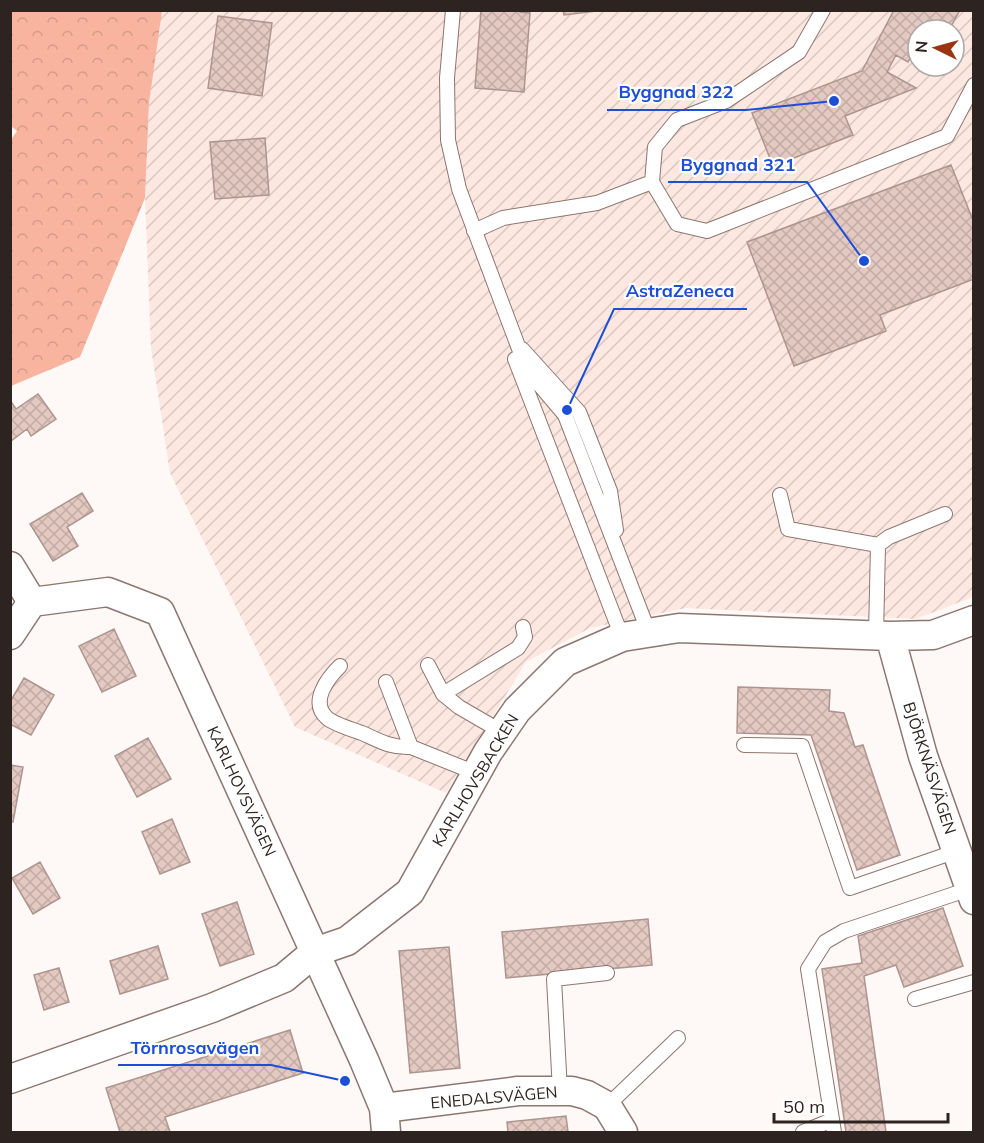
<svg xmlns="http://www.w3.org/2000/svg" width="984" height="1143" font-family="Mulish,sans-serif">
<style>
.industrial{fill:url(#industrial-furrows);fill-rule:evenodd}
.forest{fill:url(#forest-crowns)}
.building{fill:url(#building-cross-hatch);stroke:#ad958d;stroke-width:1.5}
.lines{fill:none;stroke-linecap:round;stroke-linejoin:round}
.lane-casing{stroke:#8d766f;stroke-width:16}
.street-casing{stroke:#8d766f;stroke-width:31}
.lane{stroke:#fff;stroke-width:14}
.street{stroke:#fff;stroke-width:28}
.labels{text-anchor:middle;stroke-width:4.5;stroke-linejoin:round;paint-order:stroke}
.street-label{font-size:16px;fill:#2d2421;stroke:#fff}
.leader{fill:none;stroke:#1d4ed8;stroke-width:2}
.callout-dot{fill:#1d4ed8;stroke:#fff;stroke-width:2}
.callout-label{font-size:18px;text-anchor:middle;font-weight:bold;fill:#1d4ed8;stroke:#fff;stroke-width:4.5;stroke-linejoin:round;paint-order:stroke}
</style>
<defs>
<pattern id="industrial-furrows" width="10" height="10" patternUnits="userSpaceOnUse" patternTransform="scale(1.5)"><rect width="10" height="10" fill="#fde8e1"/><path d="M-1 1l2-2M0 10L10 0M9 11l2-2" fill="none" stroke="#d9c7c1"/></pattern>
<pattern id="forest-crowns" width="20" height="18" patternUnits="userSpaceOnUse" patternTransform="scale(1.5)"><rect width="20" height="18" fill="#f8b49f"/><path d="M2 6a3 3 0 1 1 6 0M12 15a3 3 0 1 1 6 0" fill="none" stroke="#d59b89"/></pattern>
<pattern id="building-cross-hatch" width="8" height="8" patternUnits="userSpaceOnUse" patternTransform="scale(1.5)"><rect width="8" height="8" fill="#e3c9c1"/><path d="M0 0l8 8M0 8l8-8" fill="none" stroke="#c3aca6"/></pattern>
</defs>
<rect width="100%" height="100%" fill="#fef8f7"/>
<path class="industrial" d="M161 11H973V597L916 619 686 608 590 628 526 662 446 793 295 727 170 473 151 348 145 198 149 102ZM918 30H954V66H918Z"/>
<path class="forest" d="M11 10 162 11 149 103 145 198 80 357 11 386 10 141 17 131 11 126Z"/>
<path class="building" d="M481 10H520V12L530 13 524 92 475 88Z
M563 10H605L564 15Z
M894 10H960L949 30H941L929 23 925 30H918V43L908 62 896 55 887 72 916 88 845 116 853 135 773 166 752 113 862 71Z
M218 16 272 23 262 96 208 88Z
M265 138 269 195 215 199 210 142Z
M951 165 974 223V279L880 315 886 331 794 366 747 242Z
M38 394 56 419 31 436 27 429 11 441 10 404 12 403 16 409Z
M82 493 93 511 67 527 78 546 53 561 30 524Z
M114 629 136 676 102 692 79 646Z
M24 678 54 695 31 735 10 724V702Z
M738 687 830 690 829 711 844 713 855 747 863 745 900 855 857 870 811 735 737 733Z
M148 738 171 779 137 797 115 756Z
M10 765 23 767 13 822 10 821Z
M172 819 190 862 160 874 142 832Z
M40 862 60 898 33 914 12 878Z
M237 902 254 954 220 966 202 914Z
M943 908 963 966 904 987 896 965 864 976 886 1132H846L822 969 862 963 858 936Z
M648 919 652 965 506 978 502 932Z
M158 946 168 979 120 994 110 961Z
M449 947 460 1068 410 1073 399 951Z
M59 968 69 1002 44 1010 34 975Z
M290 1030 303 1073 165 1117 170 1132H120L106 1088Z
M566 1116 568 1132H508L507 1122Z"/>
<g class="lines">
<g class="lane-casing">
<path id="lane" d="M453 10 447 78 448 140 459 189 527 370 565 415 649 633
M652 182 655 147 677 120 726 101 799 52 823 10
M474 231 503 218 597 203 652 182 677 224 707 231 947 136 974 85
M522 349 579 412 610 491 616 530
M515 359 622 637
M780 495 788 529 878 545
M876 635 878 545 889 537 945 514
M428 665 443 694 459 707 502 732
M340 666C328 678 309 702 327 718 334 724 353 730 362 733 380 741 391 748 411 747
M386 682 411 747 476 773
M443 694 518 648 525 637 523 627
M744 745 802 746 850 888 957 851
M915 999 974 982
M560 1091 554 979 607 973
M607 1106 678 1038
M803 1132 832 1120
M834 1132 808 969 825 942 844 931 972 888"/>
</g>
<g class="street-casing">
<path id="street" d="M10 566 32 602 108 592 160 612 364 1060 384 1108 386 1132
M10 635 32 602
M890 636 923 756 974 900
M10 1079 212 1008 284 978 315 952 347 941 410 892 488 752 517 710 565 662 622 637 679 628 890 636 933 635 974 620
M384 1108 518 1091H572L587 1095 607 1106 623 1132"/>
</g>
<use href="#lane" class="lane"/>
<use href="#street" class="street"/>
</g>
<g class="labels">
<g class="street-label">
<text transform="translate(930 768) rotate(72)" y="6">BJÖRKNÄSVÄGEN</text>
<text transform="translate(475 780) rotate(-59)" y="6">KARLHOVSBACKEN</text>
<text transform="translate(242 791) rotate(65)" y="6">KARLHOVSVÄGEN</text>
<text transform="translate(494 1097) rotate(-5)" y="6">ENEDALSVÄGEN</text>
</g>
</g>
<path class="leader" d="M834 101L746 110H607M864 261L807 182H668M567 410L614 309H747M345 1081L271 1065H118"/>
<g class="callout-dot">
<circle cx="834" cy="101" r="6"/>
<circle cx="864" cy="261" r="6"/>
<circle cx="567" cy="410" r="6"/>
<circle cx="345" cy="1081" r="6"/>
</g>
<g class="callout-label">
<text x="676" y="98">Byggnad 322</text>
<text x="738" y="171">Byggnad 321</text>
<text x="680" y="297">AstraZeneca</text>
<text x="195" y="1054">Törnrosavägen</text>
</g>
<rect width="984" height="1143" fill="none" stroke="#2d2421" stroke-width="24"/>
<g transform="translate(936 48) rotate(275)"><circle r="28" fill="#ffffff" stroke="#aba7a6" stroke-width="1.5"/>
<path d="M0-4.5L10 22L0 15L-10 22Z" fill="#9b3511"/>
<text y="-9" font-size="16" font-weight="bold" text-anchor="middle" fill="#2d2421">N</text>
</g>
<path d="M774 1113v9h174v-9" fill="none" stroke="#2d2421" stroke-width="3"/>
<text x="783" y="1113" font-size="18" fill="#2d2421" stroke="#ffffff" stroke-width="4.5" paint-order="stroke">50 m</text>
</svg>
